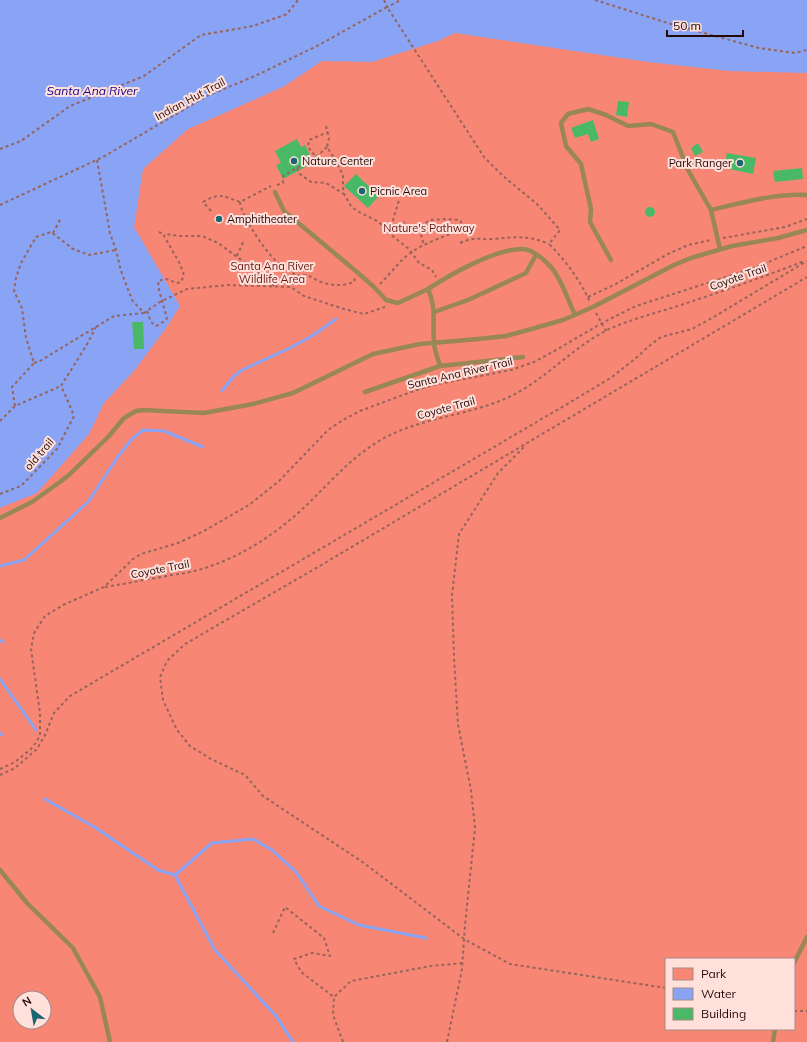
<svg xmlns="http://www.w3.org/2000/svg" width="807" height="1042" font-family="Mulish,sans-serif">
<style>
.green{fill:#f78675;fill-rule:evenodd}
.water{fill:#89a3f5}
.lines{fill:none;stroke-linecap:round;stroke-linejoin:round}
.stream{stroke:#89a3f5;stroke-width:3}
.building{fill:#49b968}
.path{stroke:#96645c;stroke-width:2;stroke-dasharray:3 3;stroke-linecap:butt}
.lane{stroke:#998756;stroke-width:4.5}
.poi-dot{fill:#1b6571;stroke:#ffe0db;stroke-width:1.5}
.labels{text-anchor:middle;stroke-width:4;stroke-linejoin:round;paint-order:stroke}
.street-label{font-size:11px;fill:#230a07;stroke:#ffe0db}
.poi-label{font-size:11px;fill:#230a07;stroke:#ffe0db;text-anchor:start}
.park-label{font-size:11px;fill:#661a12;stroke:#ffe0db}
.water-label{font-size:12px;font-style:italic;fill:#130182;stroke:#ffe0db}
</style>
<rect width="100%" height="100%" fill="#fbb3a7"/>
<path class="green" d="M0 0H807V1042H0ZM666 959H794V1029H666ZM20 998H44V1022H20Z"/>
<path class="water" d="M0 0H807V73L729 71 648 62 455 33 438 41 372 62 322 61 283 87 188 129 143 169 134 227 180 306 166 328 134 371 104 403 89 434 37 493 0 508Z"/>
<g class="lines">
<path class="stream" d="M222 391 233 377 242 370 290 348 312 336 336 319
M0 566 24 560 88 502 117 458 131 440 143 430 164 431 203 447
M0 640 3 642
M0 679 36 730
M0 733 2 735
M45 799 96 828 158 870 175 875 215 950 276 1016 293 1042
M175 875 212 843 253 839 272 850 296 872 319 906 359 925 426 938"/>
</g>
<path class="building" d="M618 101 629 102 627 117 616 115Z
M593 120 599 139 591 142 588 134 575 138 571 128Z
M297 139 301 147 305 145 311 157 308 159 311 164 283 179 276 165 281 163 275 151Z
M698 143 703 152 695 156 691 148Z
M727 153 756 158 753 174 724 168Z
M802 168 803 179 775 182 773 171Z
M356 174 379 196 368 208 344 186Z
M645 212a5 5 0 1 1 10 0a5 5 0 1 1-10 0Z
M132 322H143L144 349H134Z"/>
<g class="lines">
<path class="path" d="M384 0 387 7 401 0
M595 0 671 24 759 48 795 53 807 50
M326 126 329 138 327 147 334 158 343 175V187L344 194 351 206 357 211 379 222 390 234 409 249 419 263 432 270 436 277
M0 149 21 141 70 106 144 76 201 35 253 26 287 14 298 0
M316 157 327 147
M97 160 110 233 116 250 121 271 132 300 144 313 160 302 187 289 228 285 291 287 304 296 344 309 364 314 385 307
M297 168 300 174 311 182 326 183 344 194
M277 185 283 183V176L316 157 308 147 309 140 328 132
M240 202C241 216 266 252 276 261 283 267 290 271 297 276L291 287
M0 205 103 157 207 96 255 76 319 45 387 7 484 157 503 176 537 204 560 230 549 244C567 262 579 279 590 302
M211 211 203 202C221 192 222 196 240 202L271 186
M393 227V220L399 200
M388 231 405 222
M159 232 165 235
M53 233 61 218
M723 238 785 227 807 219
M460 243C475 236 479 240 494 239 515 237 529 235 549 244
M237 256 244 240
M297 276C309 273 311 278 321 282 332 286 343 286 354 282L355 278
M380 284C390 274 401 259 413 251 429 241 447 236 464 228L460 220 446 219 430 220 419 228 424 245
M588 297 616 284 668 254 688 245 711 240
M147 311 151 322 156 326 165 321 167 318 159 290 158 281 166 279 177 283 181 282 184 275 179 262 164 236 166 234 179 236H202L218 243 266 278 274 286
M596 313 606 331
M34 363 40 361 114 316 144 313
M15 406 12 387 34 363 26 338 22 308 14 291 16 278 21 263 36 237 51 232 73 249 89 255 116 250
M0 421 15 406 61 386
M0 494 21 486 57 449 74 416 67 399 61 386 86 346 96 327
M105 587C126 584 146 579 167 576 175 574 183 574 190 572 230 563 266 541 297 514 327 487 349 457 386 437 425 417 470 415 509 397 545 380 572 348 607 330 631 319 656 313 681 305 723 291 764 277 804 261
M0 769 15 762 31 749 37 741 40 735V713L31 649 34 633 45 616 63 605 104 587 133 559 141 554 178 543 204 531 249 505 279 481 328 430 343 420 360 411 411 392 433 385 511 370 534 362 556 350 602 323 636 306 754 268 807 246
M0 775 15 768 37 749 45 735 54 713 70 696 569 403 612 377 636 358 649 346 661 337 692 329 712 318 807 261
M273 933 285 907 324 938 330 956 312 953 294 959 301 972 334 997
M666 988 510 964 464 939 364 863 263 796 245 775 211 759 190 746 177 730 163 700 160 677 167 661 185 644 323 564 807 277
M794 1011H807
M343 1042 333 1015 334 997 351 981 431 966 463 963
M447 1042 462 969 465 925 475 828 471 790 458 725 454 658 452 595 459 534 498 473 526 445"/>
<path class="lane" d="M275 192 284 211 357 272 374 287 386 300 398 303 428 289C437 309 432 321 434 342 434 350 438 358 440 366L365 392
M711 210C741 203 776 193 807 195
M611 260 590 222 591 209 581 164 566 146 561 123 568 114 588 109 606 115 628 126 651 124 673 132 688 170 711 210 720 249
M428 289C451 274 495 249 522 249 531 249 542 258 548 264 560 275 568 300 575 315
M434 312 468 300 526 273 536 255
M440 366 523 357
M0 518 32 502 60 482 70 474 109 436 124 418 136 411 143 410 204 413 253 404 293 393 373 354 420 344 478 339 506 336 528 330 563 320 593 307 674 265 691 258 732 246 778 238 807 230
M0 870 27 903 73 948 100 997 110 1042
M794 963 807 937
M773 1042 775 1029"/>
</g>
<g class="poi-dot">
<circle cx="294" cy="161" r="4"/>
<circle cx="740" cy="163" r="4"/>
<circle cx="362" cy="191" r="4"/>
<circle cx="219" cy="219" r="4"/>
</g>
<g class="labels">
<g class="street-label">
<text transform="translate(190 99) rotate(-28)" y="4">Indian Hut Trail</text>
<text transform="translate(738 277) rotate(-19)" y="4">Coyote Trail</text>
<text transform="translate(460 373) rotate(-13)" y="4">Santa Ana River Trail</text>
<text transform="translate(446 408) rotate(-15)" y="4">Coyote Trail</text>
<text transform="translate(39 454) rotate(-49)" y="4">old trail</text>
<text transform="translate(160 569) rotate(-11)" y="4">Coyote Trail</text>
</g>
<g class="poi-label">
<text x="302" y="165">Nature Center</text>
<text x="732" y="167" text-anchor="end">Park Ranger</text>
<text x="370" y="195">Picnic Area</text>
<text x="227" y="223">Amphitheater</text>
</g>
<g class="park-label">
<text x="429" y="232">Nature's Pathway</text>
<text x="272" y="270">Santa Ana River<tspan x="272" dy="13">Wildlife Area</tspan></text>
</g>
<g class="water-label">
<text x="92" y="95">Santa Ana River</text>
</g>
</g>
<rect x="665" y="958" width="130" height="72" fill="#ffe0db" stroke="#a78a86"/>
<rect x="673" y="968" width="20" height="12" fill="#f78675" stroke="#a78a86"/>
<text x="701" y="978" font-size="12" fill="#230a07">Park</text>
<rect x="673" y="988" width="20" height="12" fill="#89a3f5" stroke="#a78a86"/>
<text x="701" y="998" font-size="12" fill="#230a07">Water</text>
<rect x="673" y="1008" width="20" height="12" fill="#49b968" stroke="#a78a86"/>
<text x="701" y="1018" font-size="12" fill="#230a07">Building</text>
<g transform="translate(32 1010) rotate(329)"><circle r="19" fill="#ffe0db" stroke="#a78a86"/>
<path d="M0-3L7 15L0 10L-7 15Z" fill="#1b6571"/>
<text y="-6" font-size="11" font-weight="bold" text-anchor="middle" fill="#230a07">N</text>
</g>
<path d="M667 30v6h76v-6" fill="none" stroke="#230a07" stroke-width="2"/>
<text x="673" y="30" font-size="12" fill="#230a07" stroke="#ffe0db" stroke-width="3" paint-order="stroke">50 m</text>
</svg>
